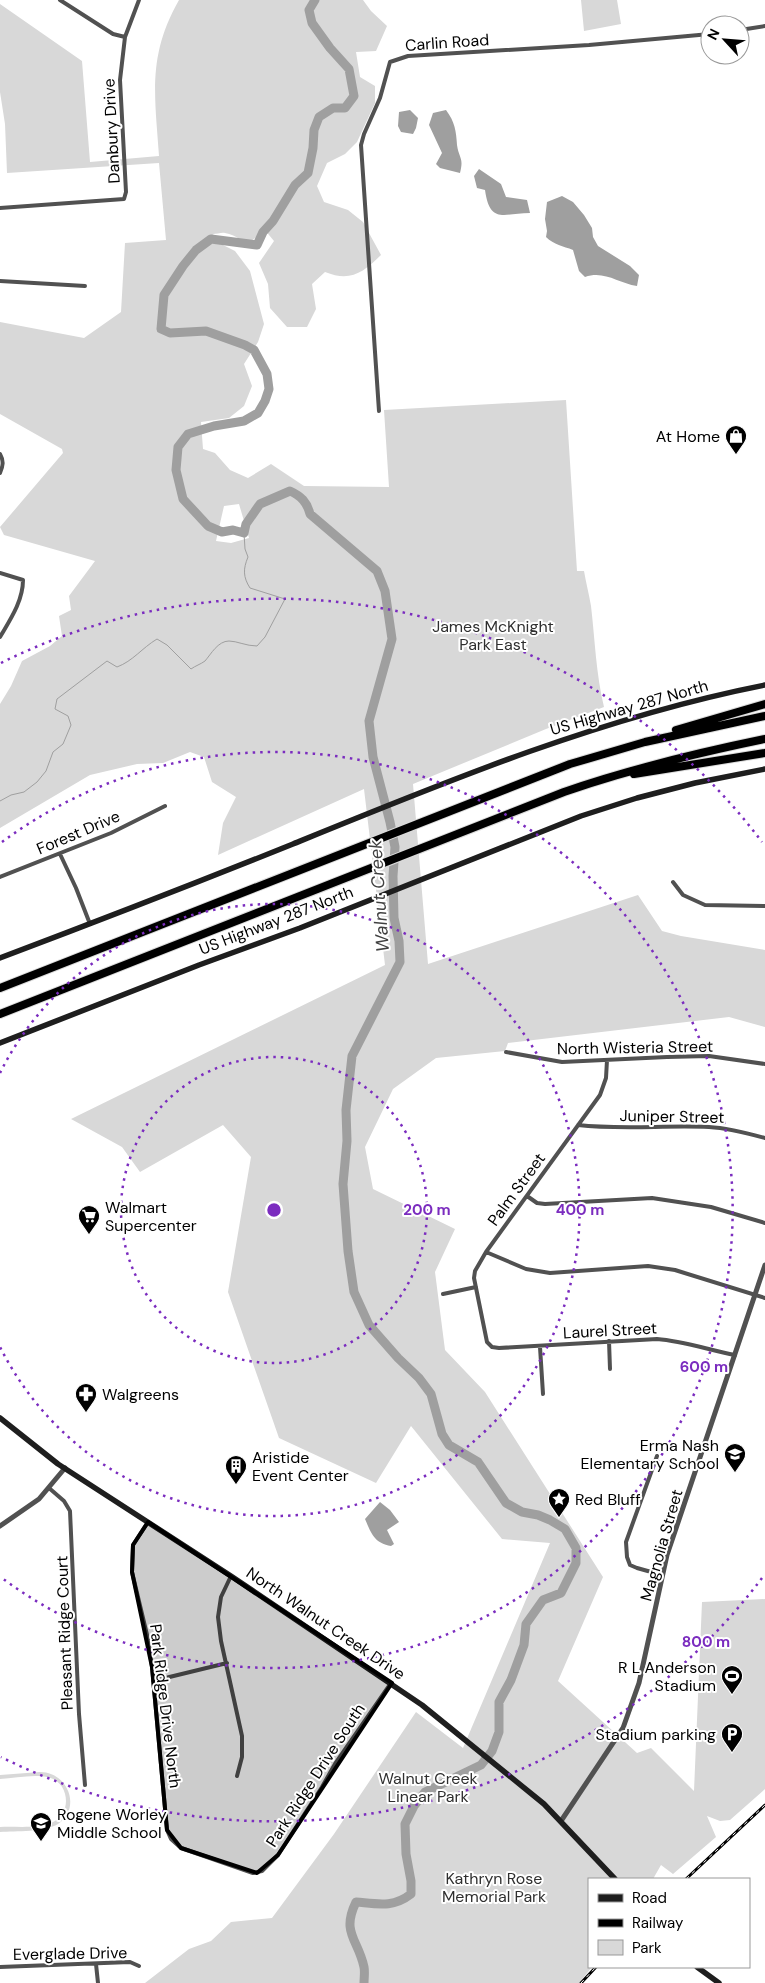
<svg xmlns="http://www.w3.org/2000/svg" width="765" height="1983" font-family="'DM Sans',sans-serif">
<style>
.green{fill:#d8d8d8;fill-rule:evenodd}
.water{fill:#9f9f9f}
.lines{fill:none;stroke-linecap:round;stroke-linejoin:round}
.stream{stroke:#9f9f9f;stroke-width:1}
.river{stroke:#9f9f9f;stroke-width:9}
.motorway-casing{stroke:#dbdbdb;stroke-width:10}
.minor{stroke:#515151;stroke-width:4}
.tertiary{stroke:#515151;stroke-width:5}
.secondary{stroke:#1e1e1e;stroke-width:5.5}
.motorway{stroke:#000;stroke-width:8}
.rail-casing{stroke:#000;stroke-width:3}
.rail{stroke:#fff;stroke-width:1;stroke-dasharray:4;stroke-linecap:butt}
.marked{fill:#000;fill-opacity:0.2;stroke:#000;stroke-width:4;stroke-linejoin:round}
.ring{fill:none;stroke:#7b2cbf;stroke-width:2.5;stroke-dasharray:2.5 5}
.labels{text-anchor:middle;stroke-width:4;stroke-linejoin:round;paint-order:stroke}
.street-label{font-size:16px;fill:#000;stroke:#fff}
.poi-label{font-size:16px;fill:#000;stroke:#fff;text-anchor:start}
.park-label{font-size:16px;fill:#2f2f2f;stroke:#fff}
.water-label{font-size:18px;font-style:italic;fill:#404040;stroke:#fff}
.centre{fill:#7b2cbf;stroke:#fff;stroke-width:2.5}
.ring-label{font-size:15px;text-anchor:middle;font-weight:bold;fill:#7b2cbf;stroke:#fff;stroke-width:4;stroke-linejoin:round;paint-order:stroke}
</style>
<rect width="100%" height="100%" fill="#fff"/>
<path class="green" d="M179 0H363L371 11 387 26 376 51 356 52 360 77 375 86V103L357 142 345 154 327 163 317 186 324 202 348 210 363 222 381 255C363 273 350 282 325 272L312 284 316 309 307 327H287L270 308 268 284 259 263 274 241 264 229C245 252 245 237 225 233 222 232 217 234 213 234L217 242 235 251 250 271 264 324 258 342 244 364 252 386 244 406 229 418 201 422 203 449 215 453 230 470 248 478 271 464 304 486 389 487 384 410 566 400 577 571H584C586 583 589 594 591 606 595 640 596 674 604 707L546 729 413 784 428 964 638 895 662 931 681 936 765 950V1027L729 1017 508 1043 505 1051 436 1058 393 1089 365 1147 373 1189 455 1229 435 1272 445 1350 485 1392 603 1577 558 1681 637 1753 651 1748 694 1791 702 1602 765 1599V1789L730 1820 720 1821 707 1816 716 1837 673 1874 661 1865 653 1879H589V1967H592L579 1983H145L189 1949 211 1941 231 1922 272 1918 334 1834 416 1712 463 1748 550 1543 502 1539 411 1426 376 1483 279 1438 228 1292 251 1157 223 1125 140 1172 122 1147 71 1119 385 965 364 789 218 855 223 823 236 797 212 782 204 757 190 752 163 763 137 764 90 775 0 828V704L11 686 22 661 50 646 62 636 59 616 71 610 69 596 95 561 4 535 0 527 63 453 62 449 0 414V322L84 338 121 312 125 243 166 240 159 163 7 173 5 124 0 92V4L82 61 90 162 159 156C155 96 147 56 179 0ZM239 504 249 538 231 543 216 541 224 506Z
M581 0H617L621 24 584 31Z
M40 1772C68 1772 82 1808 58 1824 45 1832 16 1831 0 1832V1827C15 1826 36 1829 51 1823 73 1815 70 1781 47 1777 33 1774 15 1778 0 1779V1775Z"/>
<path class="water" d="M410 110 418 118 416 128 413 134 401 132 398 126 399 112Z
M446 110C455 122 456 131 457 145 459 159 464 157 460 173L440 168 436 164 442 153 429 125 433 113Z
M479 169 501 184 506 197 527 200 530 213C504 213 490 225 485 190L477 188 474 176Z
M562 196 573 202 584 215 592 228 593 237 598 246 630 266 639 275 637 286C618 283 604 270 585 277L579 271 573 250C563 246 554 245 546 237L547 231 545 219 547 202Z
M380 1502 390 1510 399 1522 387 1530 394 1544 391 1546C374 1543 371 1533 365 1519Z"/>
<g class="lines">
<path class="stream" d="M0 801 11 795 24 792 37 782 46 771 53 752 63 744 71 725 68 716 55 709 57 699 107 661 117 667C133 661 142 648 157 639L167 645 191 669C195 666 201 664 205 661 211 654 218 641 229 641 237 641 246 646 257 646L265 637 285 599 250 588C243 577 243 569 248 557L245 549 244 533"/>
<path class="river" d="M315 0 309 10 312 23 330 48 349 69 354 96 345 108H333L319 117 314 130 313 148 308 173 295 185 273 221 263 232 257 245 211 239 196 250 183 266 164 295 161 329 170 333 206 331 245 345 254 350 267 374 269 389 265 401 258 413 244 421 214 426 188 434 178 447 176 470 183 499 208 526 222 532 233 530 244 533 246 524 260 504 290 491C301 496 307 502 310 514L377 571 385 591 392 639 369 721 373 757 390 822 395 847 393 876 394 918 399 941 400 962 352 1056 346 1110 347 1141 343 1184 348 1251 354 1292 369 1325 398 1358 419 1378 431 1394 442 1434 449 1445 478 1462 506 1503 522 1512 538 1515 550 1520 565 1529 576 1548V1563L561 1593 543 1600 526 1624 524 1645 511 1680 499 1702V1732L492 1751 481 1765 425 1792 414 1806 405 1824 406 1854 411 1881V1894C393 1908 378 1904 356 1902 341 1933 358 1939 364 1967 365 1972 364 1978 364 1983"/>
<g class="motorway-casing">
<path id="motorway" d="M676 730 765 704
M634 774 765 753
M0 988 570 764 645 742 765 716
M0 1014 564 792C630 769 697 753 765 739"/>
</g>
<path class="minor" d="M60 0 113 34 125 37
M740 30 765 26
M0 208 124 199 126 192 120 80 125 37 139 0
M0 281 85 286
M379 411 361 145 364 134 380 98 390 62 408 56 589 45 710 34
M0 454C4 461 3 466 0 473
M0 573 23 580C23 601 10 620 0 637
M60 854 76 888 90 924
M0 877 111 833 165 806
M673 882 683 895 705 905 765 906
M506 1052 562 1062 667 1057 709 1056 765 1064
M607 1060 606 1078 600 1095 486 1252 475 1271 474 1278 487 1342 492 1347 499 1348 657 1339C683 1341 709 1350 735 1355
M578 1125C621 1130 665 1125 709 1127 728 1128 747 1133 765 1138
M527 1196 537 1203 545 1204 652 1198 711 1207 765 1223
M486 1252 526 1269 550 1273 648 1266 675 1270 765 1298
M443 1294 476 1287
M609 1341 610 1369
M540 1347 543 1394
M657 1456 626 1542 627 1557 630 1565 637 1568 662 1575
M49 1488 64 1501 70 1511 79 1714 85 1785
M148 1522 133 1545 132 1572 148 1639 152 1667 167 1830 171 1839 181 1848 253 1873 262 1871 278 1855 322 1787 335 1764 391 1683
M231 1576 221 1597 218 1617 221 1641 242 1736V1757L237 1776
M153 1681 227 1663
M96 1964 98 1983
M0 1967 130 1962 139 1966"/>
<path class="tertiary" d="M0 1526 39 1499 65 1468
M561 1821 623 1728 639 1683 667 1555 765 1265"/>
<path class="secondary" d="M0 958C98 921 196 883 293 844 447 781 602 717 765 685
M0 1043 199 965 300 928 581 816 637 798 695 783 765 769
M0 1418 58 1464 231 1576 422 1705 544 1804 615 1879
M697 1967 719 1983"/>
<use href="#motorway" class="motorway"/>
<g class="rail-casing">
<path id="rail" d="M686 1879 765 1805
M581 1983 596 1967"/>
</g>
<use href="#rail" class="rail"/>
</g>
<path class="marked" d="M148 1522 392 1683 278 1855 257 1873 181 1848 167 1830 152 1667 132 1572 133 1545Z"/>
<g class="ring">
<circle cx="274" cy="1210" r="153"/>
<path d="M0 1073A306 306 0 1 1 0 1347"/>
<path d="M2 842A458 458 0 1 1 2 1578"/>
<path d="M762 1578A611 611 0 0 1 1 1757M1 663A611 611 0 0 1 762 842"/>
</g>
<defs>
<g id="shop-pin" transform="scale(1.125)"><path d="M0 17L-7.5 6A9.5 9.5 0 1 1 7.5 6Z" fill="#000" stroke="#fff"/><path d="M-5-2.5h2.3a2.7 3.5 0 0 1 5.4 0H5L5.5 6h-11ZM-1.5-2.5h3a1.5 2.3 0 0 0-3 0Z" fill="#fff"/></g>
<g id="supermarket-pin" transform="scale(1.125)"><path d="M0 17L-7.5 6A9.5 9.5 0 1 1 7.5 6Z" fill="#000" stroke="#fff"/><path d="M-6-5.5h2.5l.6 2H6L4.5 2H-2.5L-4.4-4H-6ZM-1.5 3.2a1.3 1.3 0 1 0 .1 0ZM3 3.2a1.3 1.3 0 1 0 .1 0Z" fill="#fff"/></g>
<g id="pharmacy-pin" transform="scale(1.125)"><path d="M0 17L-7.5 6A9.5 9.5 0 1 1 7.5 6Z" fill="#000" stroke="#fff"/><path d="M-2-6h4v4h4v4h-4v4h-4v-4h-4v-4h4Z" fill="#fff"/></g>
<g id="school-pin" transform="scale(1.125)"><path d="M0 17L-7.5 6A9.5 9.5 0 1 1 7.5 6Z" fill="#000" stroke="#fff"/><path d="M0-5L7-2L0 1L-7-2ZM-4 1L0 2.5L4 1V4Q0 6-4 4Z" fill="#fff"/></g>
<g id="building-pin" transform="scale(1.125)"><path d="M0 17L-7.5 6A9.5 9.5 0 1 1 7.5 6Z" fill="#000" stroke="#fff"/><path d="M-4-6H4V6H1V3H-1V6H-4ZM-2.5-4.3h1.7v1.8h-1.7ZM.8-4.3h1.7v1.8H.8ZM-2.5-1h1.7V.8h-1.7ZM.8-1h1.7V.8H.8Z" fill="#fff"/></g>
<g id="sight-pin" transform="scale(1.125)"><path d="M0 17L-7.5 6A9.5 9.5 0 1 1 7.5 6Z" fill="#000" stroke="#fff"/><path d="M0-6L1.8-2.2L6-1.7L2.9 1.2L3.7 5.4L0 3.3L-3.7 5.4L-2.9 1.2L-6-1.7L-1.8-2.2Z" fill="#fff"/></g>
<g id="stadium-pin" transform="scale(1.125)"><path d="M0 17L-7.5 6A9.5 9.5 0 1 1 7.5 6Z" fill="#000" stroke="#fff"/><path d="M0-5a6.5 5 0 1 0 0 10a6.5 5 0 1 0 0-10ZM-3.5-1.8h7v3.6h-7Z" fill="#fff"/></g>
<g id="parking-pin" transform="scale(1.125)"><path d="M0 17L-7.5 6A9.5 9.5 0 1 1 7.5 6Z" fill="#000" stroke="#fff"/><path d="M-3.5-5.5H1a3.5 3.5 0 0 1 0 7H-1V5.5H-3.5ZM-1-3.4V-.6H.8a1.4 1.4 0 0 0 0-2.8Z" fill="#fff"/></g>
</defs>
<g fill-rule="evenodd">
<use href="#shop-pin" x="736" y="436"/>
<use href="#supermarket-pin" x="89" y="1216"/>
<use href="#pharmacy-pin" x="86" y="1394"/>
<use href="#school-pin" x="735" y="1454"/>
<use href="#building-pin" x="236" y="1466"/>
<use href="#sight-pin" x="559" y="1499"/>
<use href="#stadium-pin" x="732" y="1676"/>
<use href="#parking-pin" x="732" y="1734"/>
<use href="#school-pin" x="41" y="1823"/>
</g>
<g class="labels">
<g class="street-label">
<text transform="translate(447 42) rotate(-4)" y="6">Carlin Road</text>
<text transform="translate(111 131) rotate(-93)" y="6">Danbury Drive</text>
<text transform="translate(629 707) rotate(-16)" y="6">US Highway 287 North</text>
<text transform="translate(78 832) rotate(-23)" y="6">Forest Drive</text>
<text transform="translate(276 920) rotate(-21)" y="6">US Highway 287 North</text>
<text transform="translate(635 1047) rotate(-1)" y="6">North Wisteria Street</text>
<text transform="translate(672 1116) rotate(1)" y="6">Juniper Street</text>
<text transform="translate(516 1189) rotate(-54)" y="6">Palm Street</text>
<text transform="translate(610 1330) rotate(-3)" y="6">Laurel Street</text>
<text transform="translate(661 1545) rotate(-74)" y="6">Magnolia Street</text>
<text transform="translate(326 1623) rotate(34)" y="6">North Walnut Creek Drive</text>
<text transform="translate(64 1633) rotate(-92)" y="6">Pleasant Ridge Court</text>
<text transform="translate(166 1706) rotate(83)" y="6">Park Ridge Drive North</text>
<text transform="translate(315 1775) rotate(-57)" y="6">Park Ridge Drive South</text>
<text transform="translate(70 1953) rotate(-1)" y="6">Everglade Drive</text>
</g>
<g class="poi-label">
<text x="720" y="442" text-anchor="end">At Home</text>
<text x="105" y="1213">Walmart<tspan x="105" dy="18">Supercenter</tspan></text>
<text x="102" y="1400">Walgreens</text>
<text x="719" y="1451" text-anchor="end">Erma Nash<tspan x="719" dy="18">Elementary School</tspan></text>
<text x="252" y="1463">Aristide<tspan x="252" dy="18">Event Center</tspan></text>
<text x="575" y="1505">Red Bluff</text>
<text x="716" y="1673" text-anchor="end">R L Anderson<tspan x="716" dy="18">Stadium</tspan></text>
<text x="716" y="1740" text-anchor="end">Stadium parking</text>
<text x="57" y="1820">Rogene Worley<tspan x="57" dy="18">Middle School</tspan></text>
</g>
<g class="park-label">
<text x="493" y="632">James McKnight<tspan x="493" dy="18">Park East</tspan></text>
<text x="428" y="1784">Walnut Creek<tspan x="428" dy="18">Linear Park</tspan></text>
<text x="494" y="1884">Kathryn Rose<tspan x="494" dy="18">Memorial Park</tspan></text>
</g>
<g class="water-label">
<text transform="translate(379 896) rotate(-94)" y="6">Walnut Creek</text>
</g>
</g>
<circle cx="274" cy="1210" r="8" class="centre"/>
<g class="ring-label">
<text x="427" y="1215">200 m</text>
<text x="580" y="1215">400 m</text>
<text x="704" y="1372">600 m</text>
<text x="706" y="1647">800 m</text>
</g>
<rect x="588" y="1878" width="162" height="90" fill="#ffffff" stroke="#999999"/>
<rect x="598" y="1894" width="25" height="8" fill="#1e1e1e" stroke="#999999"/>
<text x="632" y="1903" font-size="15" fill="#000000">Road</text>
<rect x="598" y="1919" width="25" height="8" fill="#000000" stroke="#999999"/>
<text x="632" y="1928" font-size="15" fill="#000000">Railway</text>
<rect x="598" y="1940" width="25" height="15" fill="#d8d8d8" stroke="#999999"/>
<text x="632" y="1953" font-size="15" fill="#000000">Park</text>
<g transform="translate(725 40) rotate(296)"><circle r="24" fill="#ffffff" stroke="#999999"/>
<path d="M0-4L9 19L0 12L-9 19Z" fill="#000000"/>
<text y="-8" font-size="14" font-weight="bold" text-anchor="middle" fill="#000000">N</text>
</g>
</svg>
